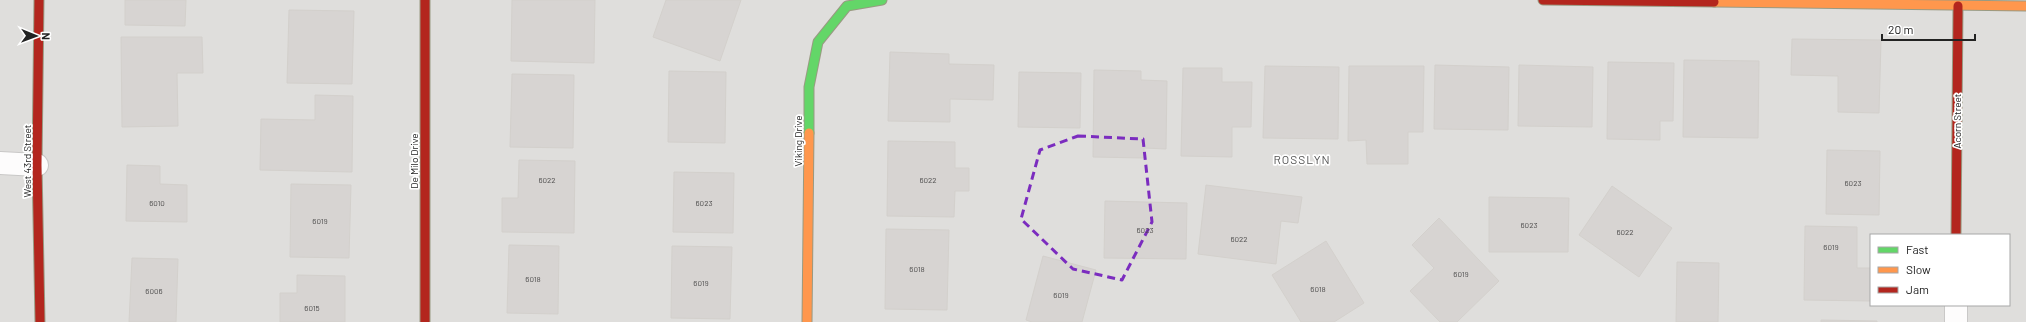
<svg xmlns="http://www.w3.org/2000/svg" width="2026" height="322" font-family="Barlow,sans-serif">
<style>
.residential{fill:#dfdedc;fill-rule:evenodd}
.building{fill:#d7d4d2;stroke:#d3d0cc}
.lines{fill:none;stroke-linecap:round;stroke-linejoin:round}
.street-casing{stroke:#c9c8c7;stroke-width:24}
.fast-casing{stroke:#999a82;stroke-width:11}
.slow-casing{stroke:#999a82;stroke-width:11}
.jam-casing{stroke:#999a82;stroke-width:11}
.street{stroke:#fdfcfc;stroke-width:22}
.fast{stroke:#63d668;stroke-width:9}
.slow{stroke:#ff974d;stroke-width:9}
.jam{stroke:#b3261e;stroke-width:9}
.marked{fill:none;stroke:#7b2cbf;stroke-width:3;stroke-dasharray:8 5;stroke-linejoin:round}
.labels{text-anchor:middle;stroke-width:3.5;stroke-linejoin:round;paint-order:stroke}
.number-label{font-size:8px;fill:#4f4e4e}
.street-label{font-size:10px;fill:#222;stroke:#fff}
.quarter-label{font-size:12px;letter-spacing:1px;fill:#555;stroke:#fff}
</style>
<rect width="100%" height="100%" fill="#f0eeeb"/>
<path class="residential" d="M0 0H2026V322H0ZM1871 235H2009V305H1871Z"/>
<path class="building" d="M125 0H186L185 26 125 25Z
M512 0H595L594 63 511 61Z
M666 0H741L720 61 653 37Z
M289 10 354 11 352 84 287 83Z
M121 37H202L203 73H177L178 126 122 127Z
M1792 39 1881 40 1879 113 1838 112V76L1791 75Z
M890 52 949 54V64L994 65 993 100 950 99V122L888 121Z
M1684 60 1759 61 1758 138 1683 137Z
M1608 62 1674 63 1673 121H1660V140L1607 139Z
M1435 65 1509 67 1508 130 1434 129Z
M1519 65 1593 67 1592 127 1518 126Z
M1265 66 1339 67 1338 139 1263 138Z
M1349 66H1424L1423 132H1408V164H1367L1366 140 1348 141Z
M1183 68H1222V82H1252L1251 127H1232V157L1181 156Z
M1094 70 1141 71V80L1167 81 1166 149 1144 148V158L1093 157Z
M669 71 726 72 725 143 668 142Z
M1019 72 1081 73 1080 128 1018 127Z
M512 74 574 75 573 148 510 147Z
M315 95 353 96 352 172 260 170 261 119 315 120Z
M888 141 955 142V168H969V191H955L954 217 887 216Z
M1827 150 1880 151 1879 215 1826 214Z
M519 160 575 161 574 233 502 232V198H518Z
M127 165 160 166V184L187 185V222L126 221Z
M674 172 734 173 733 233 673 232Z
M291 184 351 185 349 258 290 257Z
M1206 185 1302 197 1298 223 1281 221 1276 264 1198 254Z
M1612 186 1672 228 1639 277 1579 235Z
M1489 197 1569 198 1568 252H1489Z
M1105 201 1187 203 1186 259 1104 258Z
M1439 218 1499 281 1457 322H1440L1410 291 1434 268 1412 245Z
M1805 226 1857 227V268H1871V301L1804 300Z
M886 229 949 230 947 310 885 309Z
M1326 241 1364 303 1334 322H1301L1272 275Z
M509 245 559 246 558 314 507 313Z
M672 246 732 247 730 319 671 318Z
M1043 256 1096 270 1082 322H1032L1026 320Z
M132 258 178 259 176 322H129Z
M1677 262 1719 263 1718 322H1676Z
M297 275 345 276V322H280V293H297Z
M1821 320 1877 321V322H1821Z"/>
<g class="lines">
<g class="street-casing">
<path id="street" d="M0 163 37 165
M1956 322V305"/>
</g>
<g class="fast-casing">
<path id="fast" d="M809 133V87L818 42 847 6 882 0"/>
</g>
<g class="slow-casing">
<path id="slow" d="M1714 2 2026 6
M807 322 809 133"/>
</g>
<g class="jam-casing">
<path id="jam" d="M39 0 37 165 40 322
M425 0V322
M1543 0 1714 2
M1956 235 1958 6"/>
</g>
<use href="#street" class="street"/>
<use href="#fast" class="fast"/>
<use href="#slow" class="slow"/>
<use href="#jam" class="jam"/>
</g>
<path class="marked" d="M1078 136 1143 139 1152 222 1122 280 1073 269 1021 219 1040 150Z"/>
<g class="labels">
<g class="number-label">
<text x="547" y="183">6022</text>
<text x="928" y="183">6022</text>
<text x="1853" y="186">6023</text>
<text x="157" y="206">6010</text>
<text x="704" y="206">6023</text>
<text x="320" y="224">6019</text>
<text x="1529" y="228">6023</text>
<text x="1145" y="233">6023</text>
<text x="1625" y="235">6022</text>
<text x="1239" y="242">6022</text>
<text x="1831" y="250">6019</text>
<text x="917" y="272">6018</text>
<text x="1461" y="277">6019</text>
<text x="533" y="282">6018</text>
<text x="701" y="286">6019</text>
<text x="1318" y="292">6018</text>
<text x="154" y="294">6006</text>
<text x="1061" y="298">6019</text>
<text x="312" y="311">6015</text>
</g>
<g class="street-label">
<text transform="translate(1957 121) rotate(-90)" y="4">Acorn Street</text>
<text transform="translate(798 141) rotate(-90)" y="4">Viking Drive</text>
<text transform="translate(27 161) rotate(-90)" y="4">West 43rd Street</text>
<text transform="translate(414 161) rotate(-90)" y="4">De Milo Drive</text>
</g>
<g class="quarter-label">
<text x="1302" y="164">ROSSLYN</text>
</g>
</g>
<rect x="1870" y="234" width="140" height="72" fill="#ffffff" stroke="#a7a7a7"/>
<rect x="1878" y="247" width="20" height="6" fill="#63d668" stroke="#a7a7a7"/>
<text x="1906" y="254" font-size="12" fill="#222222">Fast</text>
<rect x="1878" y="267" width="20" height="6" fill="#ff974d" stroke="#a7a7a7"/>
<text x="1906" y="274" font-size="12" fill="#222222">Slow</text>
<rect x="1878" y="287" width="20" height="6" fill="#b3261e" stroke="#a7a7a7"/>
<text x="1906" y="294" font-size="12" fill="#222222">Jam</text>
<g transform="translate(36 36) rotate(91)" stroke="#ffffff" stroke-width="3" paint-order="stroke">
<path d="M0-3L7 15L0 10L-7 15Z" fill="#222222"/>
<text y="-6" font-size="11" font-weight="bold" text-anchor="middle" fill="#222222">N</text>
</g>
<path d="M1882 34v6h93v-6" fill="none" stroke="#222222" stroke-width="2"/>
<text x="1888" y="34" font-size="12" fill="#222222" stroke="#ffffff" stroke-width="3" paint-order="stroke">20 m</text>
</svg>
